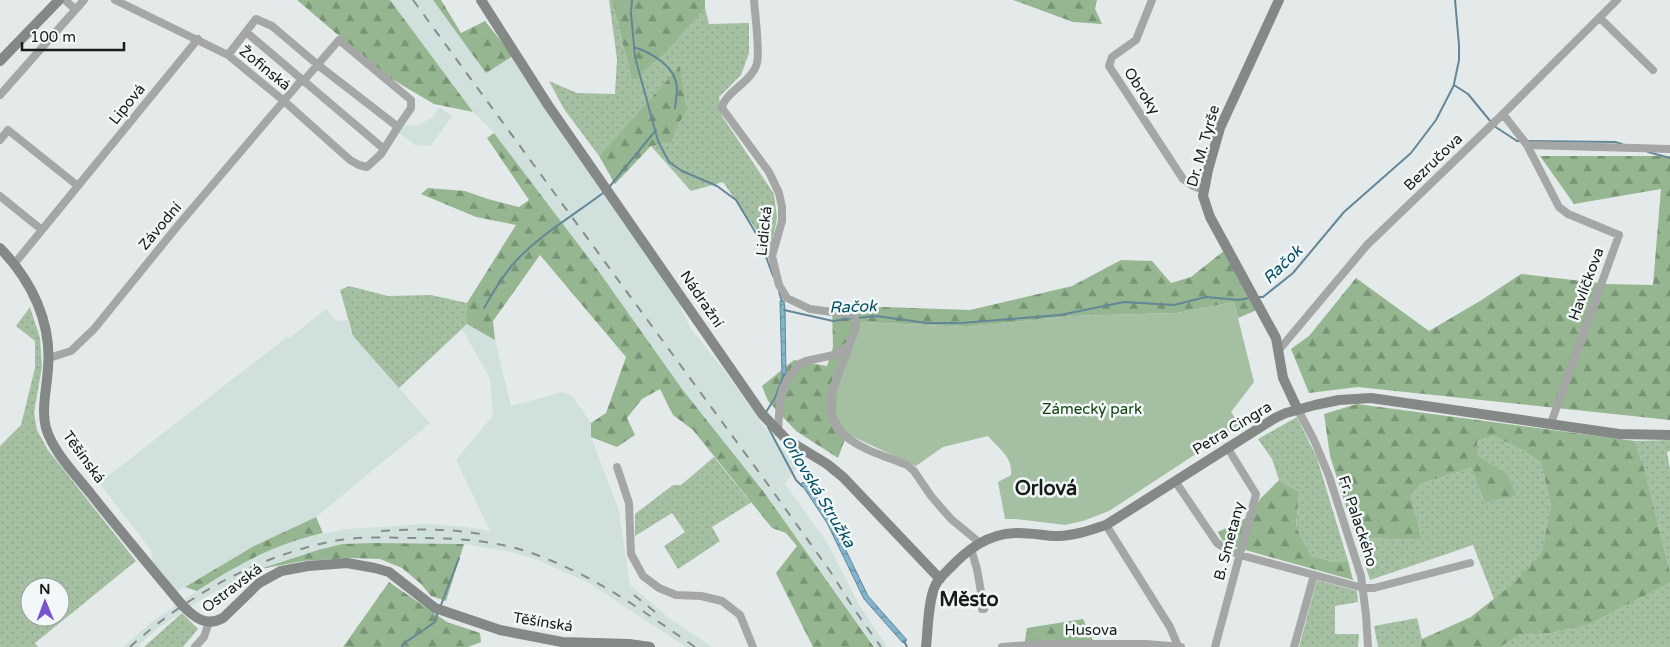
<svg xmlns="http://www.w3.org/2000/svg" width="1670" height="647" font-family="'Varela Round',sans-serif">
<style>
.built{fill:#d0e0dd}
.grass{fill:url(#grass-dots);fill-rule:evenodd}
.forest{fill:url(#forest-firs)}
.park{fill:#a4bfa1}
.water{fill:url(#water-waves);stroke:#638798}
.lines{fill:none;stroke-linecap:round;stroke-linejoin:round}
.stream{stroke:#638798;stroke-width:2}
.street{stroke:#a5a7a6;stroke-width:8}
.secondary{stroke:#848886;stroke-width:10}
.rail{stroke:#888c8c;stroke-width:2;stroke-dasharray:9 9;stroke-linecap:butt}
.labels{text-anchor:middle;stroke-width:5;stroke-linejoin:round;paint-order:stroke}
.street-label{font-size:15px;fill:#1a1c1c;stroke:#f1f8f7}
.park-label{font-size:15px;fill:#14420f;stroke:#f1f8f7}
.water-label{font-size:16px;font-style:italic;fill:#044d65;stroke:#f1f8f7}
.district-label{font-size:20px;font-weight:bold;fill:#1a1c1c;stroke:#f1f8f7}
</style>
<defs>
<pattern id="grass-dots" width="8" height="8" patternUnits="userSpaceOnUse" patternTransform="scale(1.25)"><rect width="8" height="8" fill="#a4bfa1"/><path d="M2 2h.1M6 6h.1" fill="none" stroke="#8da48a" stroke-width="1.8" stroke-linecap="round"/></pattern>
<pattern id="forest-firs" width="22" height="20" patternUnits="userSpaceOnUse" patternTransform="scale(1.25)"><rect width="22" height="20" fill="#95b690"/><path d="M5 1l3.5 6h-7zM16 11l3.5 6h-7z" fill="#799375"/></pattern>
<pattern id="water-waves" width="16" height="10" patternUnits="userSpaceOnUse" patternTransform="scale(1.25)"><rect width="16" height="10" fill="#82b5cd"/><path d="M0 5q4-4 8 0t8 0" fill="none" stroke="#6a92a6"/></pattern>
</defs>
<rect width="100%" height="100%" fill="#e4eae9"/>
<path class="built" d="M390 0H433L486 73 513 57 673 292 691 329 724 370 773 439 798 466 785 484 828 544 858 603 887 647H875L763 491 682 389 597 269 494 133 473 112Z
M439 107 452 116 431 146 415 145 396 131 402 125 416 126 433 117Z
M326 309 336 321 347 320 353 336 430 423 316 517 254 546 176 592 152 562 151 550 99 483 287 337H291Z
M467 324 495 340 511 406 563 392 573 397 591 423V437L619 511 630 585 669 618 712 647H686L589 583 538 560 512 552 464 544 373 543 342 544 318 550 260 569 207 596 158 628 137 647H123L153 621 225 572 250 558 304 538 347 529 426 524 467 527 490 531 456 460 493 415 490 378 462 329Z"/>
<path class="grass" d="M609 0H612L632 81 667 52 705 8 709 24 749 23V53L741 75 719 97 722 116 774 194 777 218 771 251 723 182 691 191 651 146 672 142 677 127 687 110 680 67 599 156 564 109 549 81 577 93 615 94 617 59Z
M349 286 388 296 431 295 467 303V324L399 388 353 336 340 290Z
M30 307 40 338 42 367 34 413 37 430 48 450 136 561 35 643 38 647H0V446L21 425 35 368V341L16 326ZM30 587H60V617H30Z
M1297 417 1317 458 1348 561 1335 562 1311 556 1296 527 1299 492 1279 480 1272 459 1258 439Z
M1494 436 1524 451 1541 463 1551 506 1543 553 1510 586 1494 599 1473 545 1370 580 1356 538 1422 540 1411 496 1420 484 1471 468 1485 503 1515 496 1508 474 1476 456 1477 441Z
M1670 440V451L1667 452 1670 469V572L1645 471 1635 441Z
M714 457 748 499 752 502 712 527 720 541 678 569 664 546 685 532 672 513 635 536V514L673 485H681Z
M1317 580 1357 591 1358 602 1335 606V634H1359L1358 647H1299Z
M1670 583V647H1500L1520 635 1552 633 1588 625Z
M182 613 198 629 183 647H144Z
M1417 618 1422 639 1421 647H1378L1374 626Z"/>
<path class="forest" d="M297 0H390L473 112 434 104 385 75Z
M433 0H441L461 33 485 21 513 56 486 73Z
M612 0H705V8L667 52 632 81Z
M1013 0H1097L1095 9 1102 24 1073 22Z
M680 66 687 110 677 127 672 142 651 146 615 184 599 156Z
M494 133 597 269 682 389 763 491 874 647H813L776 573 797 546 786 533 772 528 693 430 673 415 660 389 642 399 627 418 635 435 617 447 591 437V423L606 413 626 357 540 255 493 321 495 340 467 324V303L516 225 476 217 421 194 428 188 465 191 488 199 519 207 529 200 487 138Z
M1540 156H1670V420L1358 387 1309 393 1291 349 1309 336 1356 278 1429 331 1480 301 1521 274 1607 284 1653 285 1661 189 1574 204Z
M1225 250 1257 310 1238 318 1234 302 1177 313 1072 316 967 327 861 322 847 434 838 458 796 431 768 401 762 386 794 360 827 366 833 347 832 306 854 310 883 307 970 310 1072 286 1121 260 1152 261 1171 283 1191 277Z
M1357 404 1635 441 1645 471 1670 572V583L1588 625 1552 633 1520 635 1500 647H1421L1422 639 1471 617 1510 586 1542 553 1551 506 1541 463 1524 451 1494 436 1477 441V456L1508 474 1516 496 1485 503 1471 468 1420 484 1411 496 1422 540 1356 538 1330 456 1324 414Z
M1279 480 1299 492 1296 527 1311 556 1335 562 1348 561 1353 580 1238 548 1222 540 1218 532 1250 516 1260 499Z
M316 517 323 533C274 545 239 563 197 591L185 587 254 546Z
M373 543 464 544 446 601 431 596 421 584 402 568 380 559 351 558 303 561 260 569 318 550 342 544Z
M389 582 447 622 480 633 481 642 468 647H343Z
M1083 619 1096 647H1024L1027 628Z"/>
<path class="park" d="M1234 302 1254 382 1231 412 1240 425 1109 511 1083 521 1065 525 1015 519H1005L998 482 1011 475C1013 457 999 449 988 436L943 447 916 466 847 434 836 415 837 387 859 330 860 322 967 327 1072 316 1177 313Z"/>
<path class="water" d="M780 301H784L785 309 786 375 784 376 782 375Z
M803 482 812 491 826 509 868 596 907 640 903 643 864 599 827 523 804 488 800 485Z"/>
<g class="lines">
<path class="stream" d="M632 0 631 13 635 57 658 141 669 162 682 171 717 186 736 200 760 240 773 276
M634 47C652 53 675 66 677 87 677 94 676 101 675 108
M1454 84 1459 60V45L1455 0
M1494 126 1517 141H1520
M1527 141 1615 142 1622 144
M1648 152 1670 158
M610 186 656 130
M779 292 782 301
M1259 297H1263L1293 273 1344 212 1411 153 1436 120 1454 85 1468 94 1491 122
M484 308C493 292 502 277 514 263 538 236 574 215 603 193
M784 310 833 321 853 318
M857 318 876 316 927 323H961L1060 315 1124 302 1174 305 1206 297 1239 300 1249 298
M766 412 775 398 784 374
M768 427 796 480 802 486
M441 605 459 558
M904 641 907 647
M402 647 403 644 435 622 438 612"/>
<path class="street" d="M65 0 75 9
M115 0 228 55 284 101 350 160 359 165 367 167 381 154 398 127 318 65 272 26 256 19 228 55
M754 0C755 14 760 51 757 63 753 81 724 93 722 108L769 172 779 193 782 207V221L772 256 779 285 787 298 810 309 855 315V330L831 394C823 441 873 451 907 465L914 471 931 496 951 519 980 543
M1152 0 1136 40 1112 57 1109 66 1183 179 1193 186 1204 190
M1600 18 1653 70
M246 32 384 149
M0 95 84 0
M1503 114 1527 145 1559 207 1568 214 1619 235 1551 423
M0 140 8 130 78 186
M1527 145 1670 149
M0 196 42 230
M15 263 198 39
M1278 351 1367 245 1503 114 1617 0
M49 358 71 351 94 329 180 223 299 83 306 78 339 40 411 100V108L398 127
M1298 410 1314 440 1329 476 1361 576 1366 615 1368 647
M778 432 780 399 783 388 790 376 799 364 806 361 834 355 849 345
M617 467 629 503 631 554 643 576 659 588 676 595 701 596 722 601 740 615 753 647
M1175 481 1217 543 1225 548 1240 555 1363 588H1374L1470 563
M1106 525 1170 627 1178 646
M971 549 977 569 984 609H982
M195 647 204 637 209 622
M1002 647 1044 644H1146L1181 647
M1215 647 1256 494 1227 447
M1294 647 1314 575"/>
<path class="secondary" d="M481 0 548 105 762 414 786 439 827 464 843 477 940 579
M1279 0 1220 128 1208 170 1203 196 1210 217 1276 338 1283 378 1298 410
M0 61 59 0
M0 248C31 280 52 322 48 368 47 387 41 410 46 428 53 452 76 475 91 494 121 532 152 569 183 606 195 618 206 627 223 618L259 583 281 571 308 566 347 563 375 568 389 572 435 608 500 630 562 642 629 644 650 647
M926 647C928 629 928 602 935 586 938 579 944 574 950 568 968 549 988 534 1015 533 1030 532 1044 536 1058 536 1074 536 1091 530 1106 525L1275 418 1286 413 1315 405 1339 400 1371 398 1619 434 1670 435"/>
<path class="rail" d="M413 0 769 486 830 571 854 609 881 647
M381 531C417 529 450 528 486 535
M634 595 655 612
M130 647C187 595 263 553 340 540 365 536 393 538 419 538 461 538 503 541 542 557 598 578 646 613 695 647"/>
</g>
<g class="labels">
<g class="street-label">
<text transform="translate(265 68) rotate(39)" y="5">Žofinská</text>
<text transform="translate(1142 91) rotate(57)" y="5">Obroky</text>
<text transform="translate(127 104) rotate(-51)" y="5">Lipová</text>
<text transform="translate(1203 146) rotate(-74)" y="5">Dr. M. Tyrše</text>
<text transform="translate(1433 162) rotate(-44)" y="5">Bezručova</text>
<text transform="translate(160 226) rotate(-50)" y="5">Závodní</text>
<text transform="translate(764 231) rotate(-84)" y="5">Lidická</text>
<text transform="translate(1586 284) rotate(-70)" y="5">Havlíčkova</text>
<text transform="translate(702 299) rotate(56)" y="5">Nádražní</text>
<text transform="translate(1232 428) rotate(-31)" y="5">Petra Cingra</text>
<text transform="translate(84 457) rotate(54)" y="5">Těšínská</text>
<text transform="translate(1358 521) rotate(72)" y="5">Fr. Palackého</text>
<text transform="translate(1229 541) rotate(-75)" y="5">B. Smetany</text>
<text transform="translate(232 588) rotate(-37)" y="5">Ostravská</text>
<text transform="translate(543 622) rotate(9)" y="5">Těšínská</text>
<text x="1091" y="635">Husova</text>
</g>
<g class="park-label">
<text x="1092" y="414">Zámecký park</text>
</g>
<g class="water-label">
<text transform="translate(1282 264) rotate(-44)" y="6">Račok</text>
<text transform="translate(853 306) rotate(-2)" y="6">Račok</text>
<text transform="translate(819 491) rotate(59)" y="6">Orlovská Stružka</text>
</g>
<g class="district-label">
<text x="1046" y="495">Orlová</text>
<text x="969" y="606">Město</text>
</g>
</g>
<g transform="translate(45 602) rotate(359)"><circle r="24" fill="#f1f8f7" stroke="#9ba09f"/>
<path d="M0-4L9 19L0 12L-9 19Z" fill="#7855cf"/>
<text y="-8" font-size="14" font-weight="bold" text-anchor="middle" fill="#1a1c1c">N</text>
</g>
<path d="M22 42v8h102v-8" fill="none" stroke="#1a1c1c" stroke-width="2.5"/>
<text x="30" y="42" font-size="15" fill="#1a1c1c" stroke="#f1f8f7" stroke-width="4" paint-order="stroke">100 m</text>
</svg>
